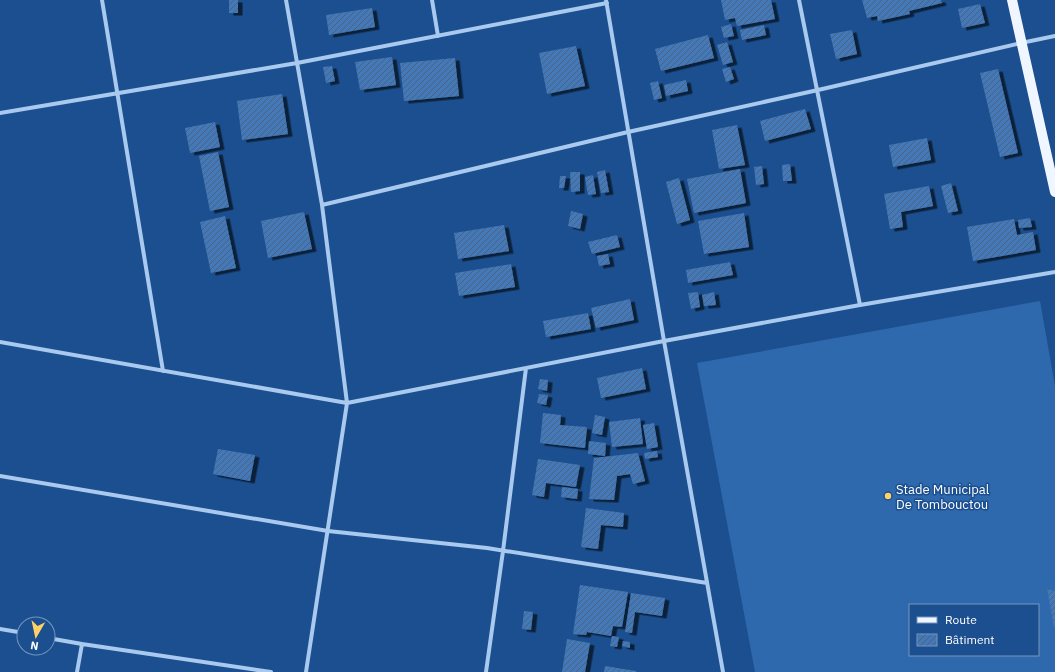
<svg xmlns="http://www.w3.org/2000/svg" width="1055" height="672" font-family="'IBM Plex Sans',sans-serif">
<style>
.pitch{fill:#2e69ad;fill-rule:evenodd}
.building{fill:url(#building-hatch);filter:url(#shadow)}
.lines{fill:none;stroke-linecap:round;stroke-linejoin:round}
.minor{stroke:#a9c9ee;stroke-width:4}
.primary{stroke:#f0f6ff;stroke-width:10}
.poi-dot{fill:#ffd166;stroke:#1b4f8f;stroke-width:1.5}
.labels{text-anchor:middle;stroke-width:3;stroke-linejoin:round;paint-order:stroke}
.poi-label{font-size:13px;fill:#fff;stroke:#1b4f8f;text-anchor:start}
</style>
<defs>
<pattern id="building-hatch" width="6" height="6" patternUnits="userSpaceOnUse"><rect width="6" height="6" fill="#4478b7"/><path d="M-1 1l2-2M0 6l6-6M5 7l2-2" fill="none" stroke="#486282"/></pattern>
<filter id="shadow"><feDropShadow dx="4.5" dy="2.5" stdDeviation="0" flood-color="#0009"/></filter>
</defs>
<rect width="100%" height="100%" fill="#1b4f8f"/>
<path class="pitch" d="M1040 301 1055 386V672H755L697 363ZM910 605H1038V655H910Z"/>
<path class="building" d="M229 0H238V13H229Z
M721 0H771L775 19 737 26 735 18 725 20Z
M862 0H941L942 3 909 11 910 14 878 21 877 16 867 18Z
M980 4 985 23 962 28 958 9Z
M372 8 375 27 329 35 326 15Z
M731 24 734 36 724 38 721 27Z
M764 25 766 35 742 40 740 30Z
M852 30 857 54 836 59 830 34Z
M708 35 714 58 661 71 655 49Z
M727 42 733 62 723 65 717 45Z
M576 46 585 86 547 94 539 53Z
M392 57 396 85 360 90 355 62Z
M455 58 459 96 404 101 400 63Z
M332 66 335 81 326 83 323 67Z
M730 67 734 79 726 82 722 69Z
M998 69 1018 153 1000 157 980 73Z
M686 80 688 91 666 96 664 85Z
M658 81 662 98 654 100 650 83Z
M282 94 288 134 242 140 237 101Z
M805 109 811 129 765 141 760 121Z
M215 122 220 147 190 153 185 128Z
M737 125 745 165 719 169 712 130Z
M927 138 931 160 893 167 889 145Z
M218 152 229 207 210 211 199 156Z
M790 164 792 181H783L782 165Z
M762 166 764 184 756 185 754 167Z
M740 169 746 203 694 213 687 179Z
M605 170 609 192 601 193 597 172Z
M570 172H580V191L571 192Z
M593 175 596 194 588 195 585 177Z
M560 176H566L564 188H559Z
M679 178 690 220 677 224 666 182Z
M951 183 958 211 948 213 941 186Z
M929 186 933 206 901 212 903 227 890 229 884 194Z
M571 211 583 214 580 229 568 226Z
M304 212 312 249 268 258 261 221Z
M744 213 749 247 704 254 698 221Z
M225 216 236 268 211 273 200 222Z
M1030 218 1032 227 1019 228 1018 220Z
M1014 219 1017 235 1033 232 1036 250 973 261 967 227Z
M504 225 509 251 458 259 454 233Z
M617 235 620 247 592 254 588 242Z
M608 254 610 264 599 266 597 256Z
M730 262 733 275 688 283 686 270Z
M511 264 515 287 459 296 455 273Z
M698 292 700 307 691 309 688 293Z
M714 292 716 305 704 306 702 295Z
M630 299 634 320 596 328 591 308Z
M588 313 591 329 546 337 543 321Z
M642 368 646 389 601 398 597 378Z
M540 379 548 380 547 391 538 389Z
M539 394 548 395 546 405 537 403Z
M543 413 561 415 560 425 587 427 585 448 540 443Z
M595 415 605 417 602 435 592 433Z
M640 418 643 444 612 447 609 422Z
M654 423 658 447 647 449 643 425Z
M589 441 606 443 605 456 588 454Z
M218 449 255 455 250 481 213 474Z
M657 451 658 457 645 459 644 453Z
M638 453 645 481 633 484 630 474 617 476 614 500 589 499 594 458Z
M538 459 580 465 576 487 546 483 544 497 532 495Z
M562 487 578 489 577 499 561 497Z
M586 508 624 513 623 527 601 525 598 549 581 547Z
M580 585 628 592 622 627 613 626 611 636 587 632 586 635 573 634Z
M1047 589 1055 591V627H1054Z
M631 593 665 598 662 616 635 612 632 633 625 632Z
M524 611 533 612 531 630 522 629Z
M612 636 619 637 617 647 610 646Z
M567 639 590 643 585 672H562Z
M623 641 630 642V648L622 646Z
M605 666 636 671V672H604Z"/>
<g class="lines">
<path class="minor" d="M102 0 163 371
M286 0 322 205 347 403 306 672
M432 0 438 36
M606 0 664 341 723 672
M799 0 860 305
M0 113 297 63 607 3
M322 205 628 132 818 90 1021 43 1055 36
M0 342 347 403 664 341 860 305 1055 272
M0 476 328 531 487 548 707 583
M0 629 24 633
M48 638 82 644 271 672
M77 672 82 644
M486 672 503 551 526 368"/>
<path class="primary" d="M1012 0 1055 192"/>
</g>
<circle class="poi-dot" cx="888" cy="496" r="4"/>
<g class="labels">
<g class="poi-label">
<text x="896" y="494">Stade Municipal<tspan x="896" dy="15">De Tombouctou</tspan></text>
</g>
</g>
<rect x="909" y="604" width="130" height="52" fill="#1b4f8f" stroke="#7695bc"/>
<rect x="917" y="617" width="20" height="6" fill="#f0f6ff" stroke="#7695bc"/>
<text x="945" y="624" font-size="12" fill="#ffffff">Route</text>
<rect x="917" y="634" width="20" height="12" fill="url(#building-hatch)" stroke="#7695bc"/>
<text x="945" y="644" font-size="12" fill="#ffffff">Bâtiment</text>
<g transform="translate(36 636) rotate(189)"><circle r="19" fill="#1b4f8f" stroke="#7695bc"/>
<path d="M0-3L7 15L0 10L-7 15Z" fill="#ffd166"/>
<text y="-6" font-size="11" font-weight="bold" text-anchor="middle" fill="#ffffff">N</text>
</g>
</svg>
